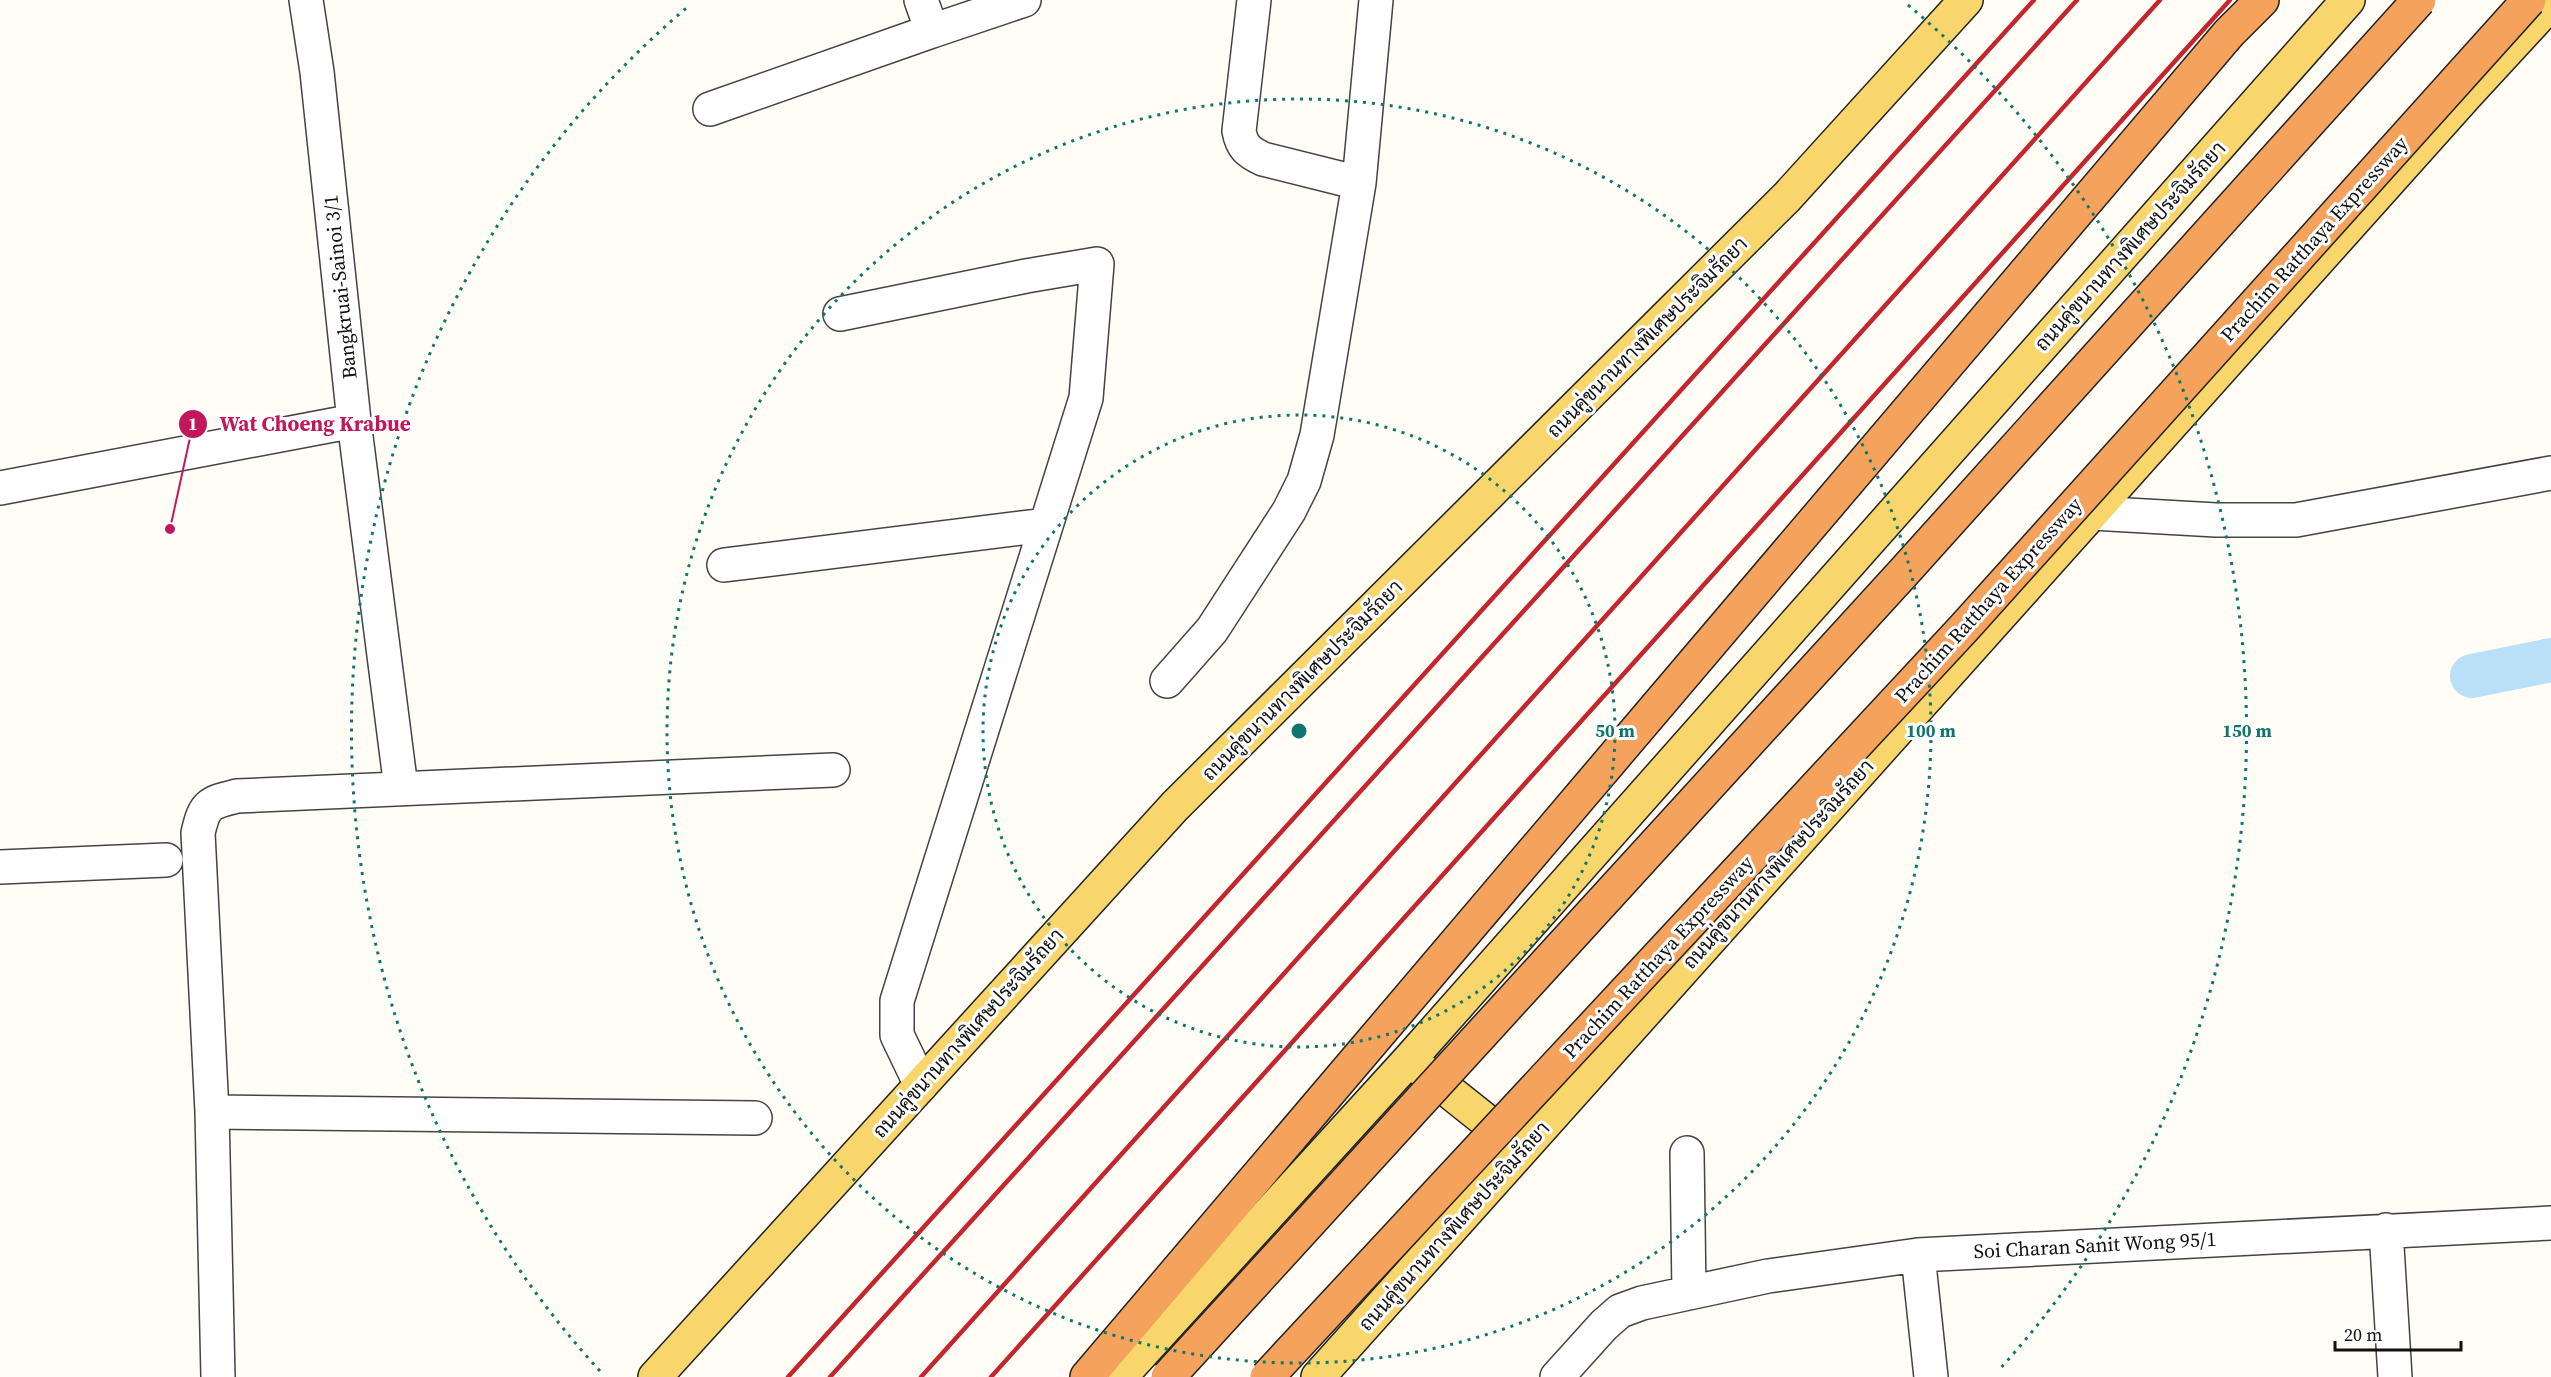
<svg xmlns="http://www.w3.org/2000/svg" width="2551" height="1377" font-family="'Source Serif 4',Sarabun,serif">
<style>
.lines{fill:none;stroke-linecap:round;stroke-linejoin:round}
.canal{stroke:#b9e0f7;stroke-width:44}
.minor-casing{stroke:#444;stroke-width:36}
.major-casing{stroke:#222;stroke-width:36}
.highway-casing{stroke:#222;stroke-width:36}
.minor{stroke:#fff;stroke-width:33}
.major{stroke:#f9d66b;stroke-width:33}
.highway{stroke:#f5a25d;stroke-width:33}
.rail{stroke:#c4262e;stroke-width:4.5}
.highway-bridge-casing{stroke:#222;stroke-width:36;stroke-linecap:butt}
.highway-bridge{stroke:#f5a25d;stroke-width:33}
.ring{fill:none;stroke:#0f766e;stroke-width:3;stroke-dasharray:3 6}
.labels{text-anchor:middle;stroke-width:6;stroke-linejoin:round;paint-order:stroke}
.street-label{font-size:20px;fill:#111;stroke:#fff}
.centre{fill:#0f766e;stroke:#fff;stroke-width:3}
.ring-label{font-size:18px;text-anchor:middle;font-weight:bold;fill:#0f766e;stroke:#fff;stroke-width:6;stroke-linejoin:round;paint-order:stroke}
.leader{fill:none;stroke:#c2185b;stroke-width:2}
.callout-dot{fill:#c2185b;stroke:#fff;stroke-width:2}
.mark-label{font-size:18px;text-anchor:middle;font-weight:bold;fill:#fff}
.callout-label{font-size:21px;text-anchor:middle;font-weight:bold;fill:#c2185b;stroke:#fff;stroke-width:6;stroke-linejoin:round;paint-order:stroke}
</style>
<rect width="100%" height="100%" fill="#fffdf5"/>
<g class="lines">
<path class="canal" d="M2472 676 2551 660"/>
<g class="minor-casing">
<path id="minor" d="M306 0 317 72 354 421 401 788
M1254 0 1239 131C1242 147 1248 152 1263 159L1359 183
M932 31 1024 0
M710 109 932 31 921 0
M840 314 1026 276 1097 264 1086 398 897 1001V1035L921 1085
M0 488 354 421
M2092 513 2216 520H2296L2551 473
M724 565 1046 525
M1167 681 1212 630 1289 511 1304 481 1317 435 1359 183 1376 0
M0 867 166 860
M212 1112 755 1118
M1687 1153 1689 1293
M2386 1230 2395 1377
M1918 1255 1931 1377
M218 1377 212 1112 198 833C205 803 209 803 237 796L833 770
M1557 1377 1604 1325 1620 1311 1642 1303 1768 1276 1918 1255 2551 1223"/>
</g>
<g class="major-casing">
<path id="major" d="M1416 1065 1519 1147
M655 1377 1175 806 1787 197 1966 0
M1120 1377 1409 1060 2348 0
M1318 1377 2467 94 2551 3"/>
</g>
<g class="highway-casing">
<path id="highway" d="M1087 1377 2229 33 2262 0"/>
</g>
<use href="#minor" class="minor"/>
<use href="#major" class="major"/>
<use href="#highway" class="highway"/>
<path class="rail" d="M788 1377 2034 0
M830 1377 2077 0
M921 1377 2160 0
M991 1377 2230 0"/>
<g class="highway-bridge-casing">
<path id="highway-bridge" d="M1168 1377 1903 573 2419 0
M1267 1377 1964 628 2529 0"/>
</g>
<use href="#highway-bridge" class="highway-bridge"/>
</g>
<g class="ring">
<circle cx="1299" cy="731" r="316"/>
<circle cx="1299" cy="731" r="632"/>
<path d="M600 1371A948 948 0 0 1 690 5M1908 5A948 948 0 0 1 1998 1371"/>
</g>
<g class="labels">
<g class="street-label">
<text transform="translate(2314 239) rotate(-48)" y="7">Prachim Ratthaya Expressway</text>
<text transform="translate(2130 246) rotate(-48)" y="7">ถนนคู่ขนานทางพิเศษประจิมรัถยา</text>
<text transform="translate(340 287) rotate(-96)" y="7">Bangkruai-Sainoi 3/1</text>
<text transform="translate(1647 337) rotate(-45)" y="7">ถนนคู่ขนานทางพิเศษประจิมรัถยา</text>
<text transform="translate(1988 600) rotate(-48)" y="7">Prachim Ratthaya Expressway</text>
<text transform="translate(1302 680) rotate(-45)" y="7">ถนนคู่ขนานทางพิเศษประจิมรัถยา</text>
<text transform="translate(1778 864) rotate(-48)" y="7">ถนนคู่ขนานทางพิเศษประจิมรัถยา</text>
<text transform="translate(1658 957) rotate(-47)" y="7">Prachim Ratthaya Expressway</text>
<text transform="translate(968 1033) rotate(-48)" y="7">ถนนคู่ขนานทางพิเศษประจิมรัถยา</text>
<text transform="translate(1454 1226) rotate(-48)" y="7">ถนนคู่ขนานทางพิเศษประจิมรัถยา</text>
<text transform="translate(2095 1245) rotate(-3)" y="7">Soi Charan Sanit Wong 95/1</text>
</g>
</g>
<circle cx="1299" cy="731" r="9" class="centre"/>
<g class="ring-label">
<text x="1615" y="737">50 m</text>
<text x="1931" y="737">100 m</text>
<text x="2247" y="737">150 m</text>
</g>
<path class="leader" d="M170 529L193 424"/>
<g class="callout-dot">
<circle cx="170" cy="529" r="6"/>
<circle cx="193" cy="424" r="15"/>
</g>
<g class="mark-label">
<text x="193" y="430">1</text>
</g>
<g class="callout-label">
<text x="315" y="431">Wat Choeng Krabue</text>
</g>
<path d="M2335 1341v9h126v-9" fill="none" stroke="#111111" stroke-width="3"/>
<text x="2344" y="1341" font-size="18" fill="#111111" stroke="#ffffff" stroke-width="4.5" paint-order="stroke">20 m</text>
</svg>
